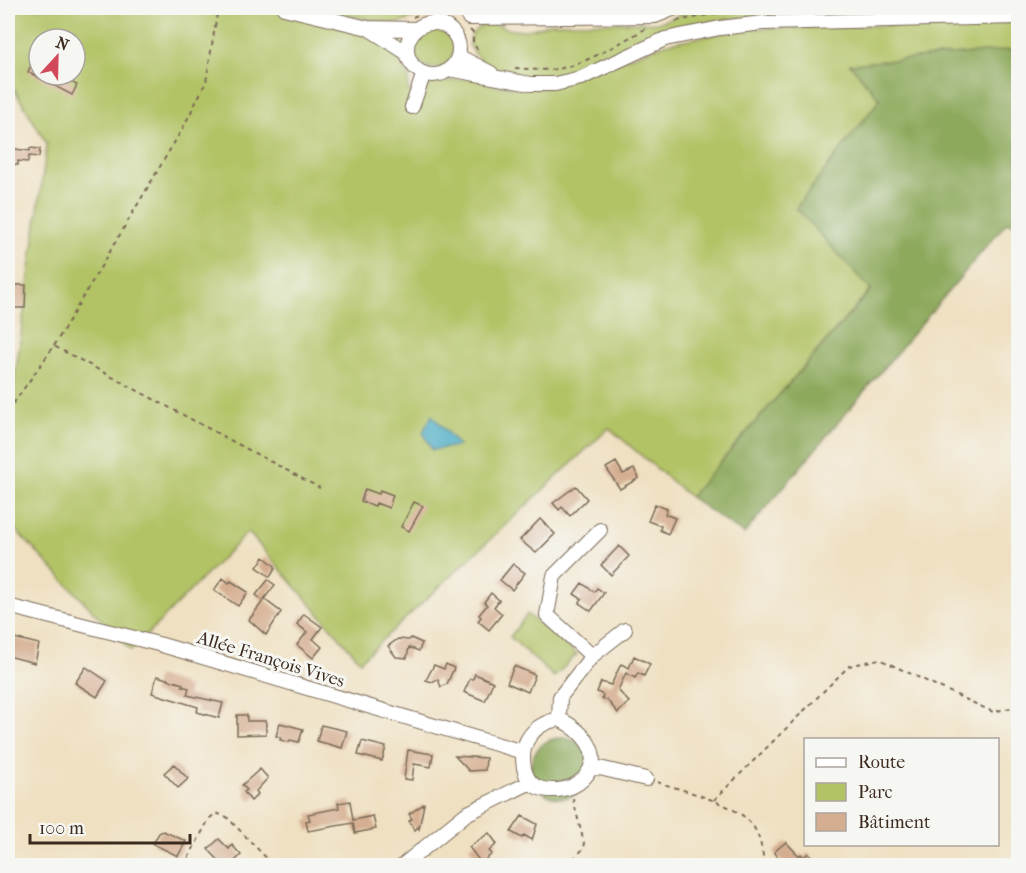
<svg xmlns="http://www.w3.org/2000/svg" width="1026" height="873" font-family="'IM FELL French Canon',serif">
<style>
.green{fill:#b2c366;stroke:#767642;stroke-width:1.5;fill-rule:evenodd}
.forest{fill:#8da95b;stroke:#646a3c;stroke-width:1.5}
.water{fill:#46abc5;stroke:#406a72;stroke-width:1.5}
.building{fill:#d5ae91}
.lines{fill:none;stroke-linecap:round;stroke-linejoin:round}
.minor-casing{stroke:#7a6a57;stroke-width:16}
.path{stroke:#7a6a57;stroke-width:2;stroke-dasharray:4.5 4.5;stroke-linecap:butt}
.minor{stroke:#fff;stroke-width:14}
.labels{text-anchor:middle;stroke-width:6;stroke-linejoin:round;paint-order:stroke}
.street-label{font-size:18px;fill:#3b2a1e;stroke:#f6f6f2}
</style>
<rect width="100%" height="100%" fill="#f6f6f2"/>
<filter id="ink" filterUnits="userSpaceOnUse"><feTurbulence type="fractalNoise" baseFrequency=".0167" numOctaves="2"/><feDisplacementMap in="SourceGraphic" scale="12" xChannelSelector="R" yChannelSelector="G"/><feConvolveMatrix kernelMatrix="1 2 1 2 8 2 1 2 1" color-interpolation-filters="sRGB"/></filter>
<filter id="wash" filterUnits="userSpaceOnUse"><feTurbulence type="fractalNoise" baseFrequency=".008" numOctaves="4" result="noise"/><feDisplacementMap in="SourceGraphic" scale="24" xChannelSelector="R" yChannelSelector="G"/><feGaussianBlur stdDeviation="1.35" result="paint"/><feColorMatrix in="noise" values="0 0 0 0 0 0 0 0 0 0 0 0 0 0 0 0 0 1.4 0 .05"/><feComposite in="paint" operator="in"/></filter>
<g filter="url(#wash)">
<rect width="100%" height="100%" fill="#efe0c1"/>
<path class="green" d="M8 8H270L368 34 396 52 409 78 408 90 420 95 430 84 468 78 500 86 545 88 668 43 747 29 1018 22V49L850 64 880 99 796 208 871 289 690 497 609 428 360 661 248 532 131 651 8 522V428L47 144 8 79ZM39 39H75V75H39Z
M318 8H455L454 11C446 18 436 12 426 14 415 16 406 23 394 24L333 13Z
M690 8H1018V11C962 12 906 13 850 14 802 15 753 14 705 23 683 27 661 33 640 42 604 57 580 77 538 78 512 78 481 70 469 44 471 30 484 19 499 25 502 26 505 28 508 29 521 32 538 29 549 23L660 22 677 16Z
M414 48a20 20 0 1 1 40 0a20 20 0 1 1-40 0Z
M527 614 577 654 554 677 510 637Z"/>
<path class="forest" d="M1018 49V226L1007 222 744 534 690 497 871 290 796 208 880 99 850 64Z
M531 768a30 30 0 1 1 60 0a30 30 0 1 1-60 0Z"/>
<path class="water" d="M432 415 459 446 432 450 423 432Z"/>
<g id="blocks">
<path class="building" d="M32 63 39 66V75H57L77 85 72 95 28 72Z
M8 148 30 151V148L40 149 39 157 29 156 28 162 18 161V165L8 163Z
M9 285H26L25 308H9Z
M616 462 623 474 634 469 639 478 620 489 606 468Z
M576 486 587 499 570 516 562 507 559 510 553 503Z
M365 489 379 494 380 490 393 495 389 508 376 503 375 506 361 501Z
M414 502 423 506 409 531 401 527Z
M655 504 667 509 665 514 675 518 668 534 660 530 661 526 648 521Z
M540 519 555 534 536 553 520 540Z
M619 546 629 556 611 575 601 565Z
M264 557 275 566V569L270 577 257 567Z
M513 564 525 573 512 590 500 580Z
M223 578 229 583 231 581 248 592 238 606 214 590Z
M268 580 275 585 264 599 281 612 266 635 249 620 263 601 256 595Z
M582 583 594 592 597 588 604 593 591 611 579 603 582 599 574 594Z
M491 593 499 600 494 607 502 614 489 630 478 621 481 617 479 615 487 605 484 602Z
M304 614 322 627 313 639 322 647 313 658 297 645 307 632 297 624Z
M10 637 39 644 35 663 8 656Z
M411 638 422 643 419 651 409 647 407 658 396 657 388 646 398 639 409 640Z
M634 656 650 664 644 676 638 673 635 678 626 673 618 690 629 702 618 713 607 700 602 699 603 695 597 692 601 682 611 685 621 664 629 668Z
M446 664 454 668 447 684 441 687 438 679 432 682 426 680 434 665 444 669Z
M514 666 535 675 528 692 507 683Z
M86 667 107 681 97 697 75 683Z
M475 674 493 682 485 701 464 692 470 679H473Z
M157 676 183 684 182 686 189 688 187 695 223 703 219 718 197 712 198 707 152 693Z
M237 715H247V721H266V734L237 735Z
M280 723 303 729 299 742 290 740 289 742 280 740 281 737 276 736Z
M321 725 347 731 342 748 317 741Z
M362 741 386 747 382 761 358 755Z
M408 750 433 754 431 767 414 764 412 780 404 779Z
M455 756 486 758 485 770 469 771Z
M174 764 188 779 178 788 164 773Z
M260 769 268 778 256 791 258 794 251 801 244 792 247 790 242 785Z
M350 801 353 820 373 816 376 829 355 833 353 823 308 831 306 821 310 820 308 814 339 808 338 803Z
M424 804 419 829 418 827 415 830 409 821 412 819 409 814Z
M522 816 537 824 532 840 524 835 522 838 511 832Z
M163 831 186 841 178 856 153 844 159 833Z
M489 833 497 844 489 851 492 854 481 863 469 847Z
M219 839 229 849 232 845 241 855 230 866H224L208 849Z
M786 842 799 856 801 854 804 857 808 853 819 866H785L774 852Z"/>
</g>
</g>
<g filter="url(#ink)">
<use href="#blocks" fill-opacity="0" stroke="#7a6a57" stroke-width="1.5"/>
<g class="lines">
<g class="minor-casing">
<path id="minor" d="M284 8 368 28 416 29
M469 18 655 16 675 8
M407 49a26 26 0 1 1 52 0a26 26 0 1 1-52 0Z
M368 28 407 53
M458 56 491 73
M449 69 531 84H555L581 78 665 39 720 28 763 23 1018 17
M412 107 424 73
M8 606 162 645 523 752
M592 656 547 615 554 576 600 530
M559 719C582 730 607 755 583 779 576 786 567 789 558 790 539 791 528 786 524 768 519 741 534 724 559 719Z
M559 719 560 697 592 656 625 630
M591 766 646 779
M402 866 466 814 529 783"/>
</g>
<path class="path" d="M413 17C427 11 445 4 458 17
M676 21 725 12 775 8
M470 30 473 33V43L480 53
M515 68C529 69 543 71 557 69 589 63 619 43 647 28
M54 346 184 126 206 82 218 8
M8 411 54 346 320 488
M657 782C682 790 739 804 753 826 761 838 762 852 765 866
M714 800 849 666 879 659 993 712 1018 706
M184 866 209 819 216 813 227 817 274 866
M567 866 585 847 573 799"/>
<use href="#minor" class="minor"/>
</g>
</g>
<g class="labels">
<g class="street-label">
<text transform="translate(271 659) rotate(17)" y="6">Allée François Vives</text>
</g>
</g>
<rect width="1026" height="873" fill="none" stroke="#f6f6f2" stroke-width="30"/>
<rect x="804" y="738" width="195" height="108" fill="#f6f6f2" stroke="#aba49d" stroke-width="1.5"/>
<rect x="816" y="758" width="30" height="9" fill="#ffffff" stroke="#aba49d" stroke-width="1.5"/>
<text x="858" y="768" font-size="18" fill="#3b2a1e">Route</text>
<rect x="816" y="783" width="30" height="18" fill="#b2c366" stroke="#aba49d" stroke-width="1.5"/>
<text x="858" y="798" font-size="18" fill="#3b2a1e">Parc</text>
<rect x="816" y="813" width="30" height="18" fill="#d5ae91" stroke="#aba49d" stroke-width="1.5"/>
<text x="858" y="828" font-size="18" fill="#3b2a1e">Bâtiment</text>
<g transform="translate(57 57) rotate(22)"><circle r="28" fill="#f6f6f2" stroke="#aba49d" stroke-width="1.5"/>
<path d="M0-4.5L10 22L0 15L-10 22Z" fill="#d1495b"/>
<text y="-9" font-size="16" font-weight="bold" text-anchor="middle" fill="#3b2a1e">N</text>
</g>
<path d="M30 834v9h160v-9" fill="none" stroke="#3b2a1e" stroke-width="3"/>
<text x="39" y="834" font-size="18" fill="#3b2a1e" stroke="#f6f6f2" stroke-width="4.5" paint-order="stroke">100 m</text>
</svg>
